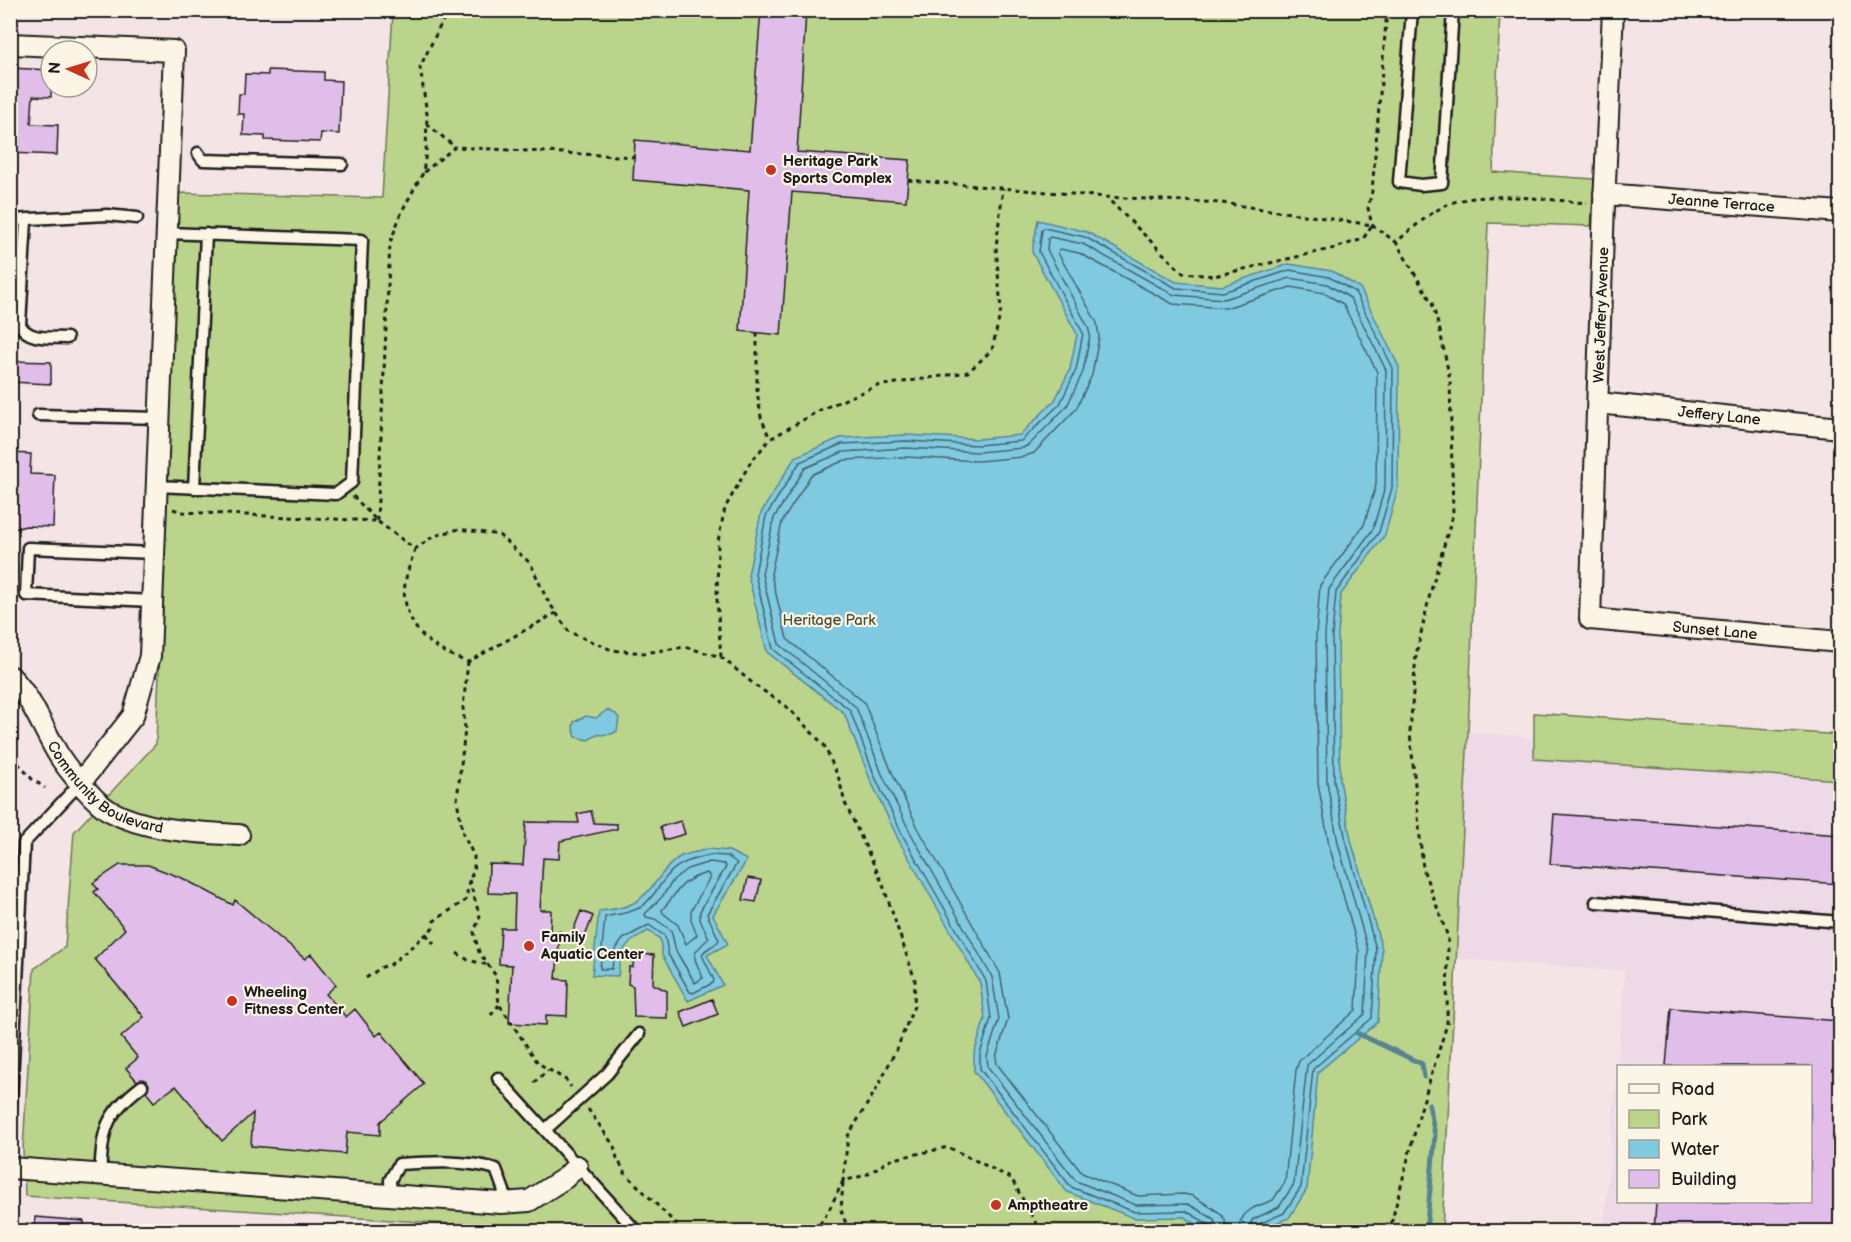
<svg xmlns="http://www.w3.org/2000/svg" width="1851" height="1242" font-family="'Balsamiq Sans',sans-serif">
<style>
.built{fill:#eed9e7;fill-rule:evenodd}
.green{fill:#bbd48b;stroke:#6c7854;stroke-width:1.5}
.water{fill:#80cae1;stroke:#588492;stroke-width:1.5}
.lines{fill:none;stroke-linecap:round;stroke-linejoin:round}
.shore{stroke:#44626b;stroke-width:1.5}
.stream{stroke:#588492;stroke-width:5}
.building{fill:#e1beea;stroke:#1c1c1c;stroke-width:1.5}
.service-casing{stroke:#1c1c1c;stroke-width:15}
.minor-casing{stroke:#1c1c1c;stroke-width:24}
.path{stroke:#1c1c1c;stroke-width:3;stroke-dasharray:4.5 4.5;stroke-linecap:butt}
.service{stroke:#fcf5e5;stroke-width:10}
.minor{stroke:#fcf5e5;stroke-width:20}
.poi-dot{fill:#c8321e;stroke:#fcf5e5;stroke-width:2}
.labels{text-anchor:middle;stroke-width:4.5;stroke-linejoin:round;paint-order:stroke}
.poi-label{font-size:15px;font-weight:bold;fill:#1c1c1c;stroke:#fcf5e5;text-anchor:start}
.street-label{font-size:15px;fill:#1c1c1c;stroke:#fcf5e5}
.park-label{font-size:15px;fill:#4c533d;stroke:#fcf5e5}
</style>
<rect width="100%" height="100%" fill="#f4e4e6"/>
<filter id="ink" filterUnits="userSpaceOnUse"><feTurbulence type="fractalNoise" baseFrequency=".0167" numOctaves="2"/><feDisplacementMap in="SourceGraphic" scale="12" xChannelSelector="R" yChannelSelector="G"/><feConvolveMatrix kernelMatrix="1 2 1 2 8 2 1 2 1" color-interpolation-filters="sRGB"/></filter>
<g filter="url(#ink)">
<path class="built" d="M1468 732 1840 764V1231H1604L1625 971 1456 959ZM1618 1066H1810V1202H1618Z"/>
<path class="green" d="M393 11H1500L1493 172 1594 179 1591 226 1488 223 1468 732 1442 1231 575 1232 25 1196 23 1149 34 969 65 947 74 832 156 744 179 193 382 198Z
M1534 713 1840 735V780L1534 759Z"/>
<path class="water" d="M1038 220 1087 232 1176 282 1222 286 1289 264 1332 271 1360 288 1399 367 1398 488 1385 535 1341 594 1338 635 1340 780 1351 840 1382 949 1378 1022 1318 1072 1307 1189 1289 1218 1255 1231 1209 1232 1184 1217 1134 1218 1067 1192 974 1071V1054L985 1018 980 983 898 839 870 779 844 713 767 652 748 575 761 513 795 457 840 438 906 435 978 439 1020 435 1055 400 1070 369 1077 334 1032 252Z
M607 710 616 714 619 718 617 731 612 734 597 735 588 740 576 737 573 728 574 722 586 716 596 718Z
M709 849 729 851 747 860 713 915 728 944 707 955 723 985 688 1001 662 955 660 939 648 931C624 945 620 948 618 976L592 975 599 911C628 909 641 903 658 879 664 871 672 861 681 856 690 853 700 851 709 849Z"/>
<g class="lines">
<path class="shore" d="M710 855 727 856 737 863 707 914 719 940C715 947 705 947 702 955L714 980 713 983 693 993 690 992 668 954 665 936 649 925 623 939 614 952 612 969H600L605 917C617 914 629 914 641 907 653 899 659 885 668 875 679 862 694 859 710 855Z
M710 862 724 864 726 867 700 911V920L709 938C689 956 693 954 703 978L695 983 676 951 671 930 655 919 646 917 645 914 662 897 674 879 687 869Z
M707 873 710 877 691 911V920L697 935 686 944 678 925 663 913 662 910C679 891 680 880 707 873Z
M1211 1232 1208 1224 1186 1211 1135 1212 1071 1187 980 1069V1054L991 1018 986 981 903 836 875 777 850 710 773 649 755 574 766 516 800 462 842 444 906 441 978 445 1021 441 1060 404 1076 370 1083 333 1039 252 1042 230 1044 228 1085 237 1176 288 1223 292 1290 270 1329 277 1355 292 1393 368 1392 488 1379 532 1336 592 1332 635 1334 781 1346 841 1376 949 1372 1018 1313 1069 1301 1187 1284 1213 1259 1224 1255 1232
M1218 1232 1214 1219 1188 1204 1136 1205 1076 1181 988 1067 987 1056 999 1019 992 977 910 832 882 774 856 707 779 644 762 574 774 518 805 468 843 452 906 448 978 452 1023 448 1030 444 1067 406 1083 372 1090 335 1088 327 1047 250 1048 239 1050 237 1083 244 1174 295 1224 299 1290 278 1327 284 1350 298 1386 370 1385 487 1373 529 1329 589 1325 635 1327 782 1338 843 1368 950 1365 1014 1307 1065 1294 1184 1279 1207 1252 1220 1248 1232
M1227 1232 1225 1220 1220 1213 1193 1196 1184 1194 1138 1196 1082 1173 997 1064 996 1057 1008 1019 1000 973 918 828 891 770 864 702 787 639 771 574 782 522 811 475 845 460 906 457 978 461 1023 457 1034 453 1076 409 1092 375 1099 337 1097 323 1058 253 1060 249 1079 253 1173 304 1226 308 1291 287 1324 293 1343 304 1377 372 1376 485 1364 525 1320 585 1316 634 1318 783 1329 845 1359 951 1356 1010 1299 1061 1296 1070 1285 1182 1273 1200 1253 1208 1245 1214 1240 1222 1239 1232"/>
<path class="stream" d="M1357 1033 1422 1064 1424 1077
M1426 1232 1435 1135 1429 1104"/>
</g>
<path class="building" d="M761 10 806 12 797 152 910 160 906 201 792 192 781 335 740 331 749 190 633 180 635 140 750 150Z
M10 68 51 70V97L33 96 31 124 58 125 57 155 10 153Z
M268 70 324 72V80L341 81 339 134 321 133 320 142 265 140V136L243 135 244 114H238L239 94H244L245 74 268 75Z
M10 361 51 362V384L10 382Z
M10 453 31 454 30 474 55 475 53 527 26 526 10 530Z
M591 811 594 823 617 824V829L560 841 559 859 543 858 540 910H551L550 931H560L556 979 568 980 567 1016 546 1015V1025L509 1023 512 965 499 964 501 928H514L515 894 488 893 489 864 523 865 526 822 579 823 577 814Z
M1554 814 1840 835V884L1550 864Z
M681 821 685 834 664 840 660 827Z
M120 865H148L182 878 233 905 235 900 305 959 311 954 336 985 326 994 346 1017 355 1009 376 1036 381 1032 424 1084 380 1122V1135L347 1132 345 1154 251 1146 253 1113 222 1141 176 1086 154 1102 146 1092 149 1085 147 1081 141 1079 137 1081 126 1068 138 1058 121 1037 144 1017 95 959 125 929 94 892 98 889 93 883Z
M748 878 761 880 756 902 743 900Z
M581 911 593 916 585 936 573 931Z
M634 954 654 955 653 984 667 991V1018L634 1017 633 986 628 984 629 967H633Z
M712 999 718 1014 686 1027 680 1012Z
M1671 1008 1840 1021V1232H1654L1656 1202H1810V1066H1666Z
M35 1217 84 1221V1232H34Z"/>
<g class="lines">
<g class="service-casing">
<path id="service" d="M1412 10 1399 182 1421 185 1442 183 1453 10
M198 153 203 160 342 164
M10 220 107 215 137 218
M26 220 20 325C29 341 51 337 67 338
M38 415 159 418
M156 486 336 494 352 482 362 240 166 233
M194 488 206 234
M152 601 26 595 28 548 154 553
M1596 902 1840 922
M498 1078 637 1232
M10 1121 24 843 80 783
M545 1130 607 1074 639 1034
M100 1174C103 1129 104 1115 142 1086
M391 1197 390 1180 399 1164C431 1162 466 1160 496 1169L504 1191 501 1203"/>
</g>
<g class="minor-casing">
<g id="minor">
<path id="s1" d="M1613 10 1604 204 1590 619 1840 642"/>
<path d="M10 44 174 51 150 656 133 716 80 783"/>
<path id="s2" d="M1604 194 1840 212"/>
<path id="s3" d="M1598 403 1840 428"/>
<path id="s4" d="M10 676C32 698 42 727 58 754 67 769 95 803 110 811 149 832 197 832 239 835"/>
<path d="M10 1168 501 1203 529 1201 565 1178 577 1166"/>
</g>
</g>
<path class="path" d="M1387 10 1372 191 1368 208 1372 225 1396 242C1411 230 1427 215 1444 206 1477 189 1550 200 1587 203
M427 124 455 147
M424 172 455 147 634 157
M908 180 1106 197 1222 203 1372 225 1363 239 1335 248 1214 276 1183 273 1106 197
M757 333V391L761 417 770 439
M353 496 377 521 415 549 434 536 459 529 499 535 531 564 546 598 569 632 612 650 644 653 685 647 721 657 756 686 786 706 824 745 839 779 845 803 882 882 915 980 914 1006 898 1046 877 1088 848 1136 843 1181 866 1175 890 1160 948 1147 1011 1178 1041 1232
M173 509 182 512 376 521
M377 521 390 243 402 211 423 173 426 152 427 114 420 67 448 10
M415 549C410 565 402 583 405 600 411 635 437 651 468 662L556 613
M721 657 717 599 718 541 725 508 750 463 770 439 822 409 877 386 968 372 992 350 1001 310 996 247 1003 188
M10 747 16 761 32 779 45 788
M469 880 480 917 474 932 476 941 479 952 496 976 499 1004 538 1063 566 1080 571 1087
M426 934 434 944
M457 953 468 960 488 965
M366 978 382 967 390 965 430 931 433 927 434 921 466 900 469 880 474 871V856L463 834 457 800 465 729 463 707 468 662
M491 1015 499 1005
M534 1083 548 1070
M588 1109 614 1146 617 1158 625 1173 684 1232
M843 1183 841 1210 849 1232
M815 1232 830 1208 843 1181
M1389 1232 1420 1112 1447 1024 1448 937 1423 869 1410 732 1416 655 1430 594 1453 514 1450 380 1440 331 1432 303 1396 242"/>
<use href="#service" class="service"/>
<use href="#minor" class="minor"/>
</g>
</g>
<g class="poi-dot">
<circle cx="771" cy="170" r="6"/>
<circle cx="529" cy="946" r="6"/>
<circle cx="232" cy="1001" r="6"/>
<circle cx="996" cy="1205" r="6"/>
</g>
<g class="labels">
<g class="poi-label">
<text x="783" y="166">Heritage Park<tspan x="783" dy="17">Sports Complex</tspan></text>
<text x="541" y="942">Family<tspan x="541" dy="17">Aquatic Center</tspan></text>
<text x="244" y="997">Wheeling<tspan x="244" dy="17">Fitness Center</tspan></text>
<text x="1008" y="1210">Amptheatre</text>
</g>
<g class="street-label">
<text dy="5" stroke="none"><textPath href="#s2" startOffset="118">Jeanne Terrace</textPath></text>
<text transform="translate(1601 315) rotate(-88)" y="5">West Jeffery Avenue</text>
<text dy="5" stroke="none"><textPath href="#s3" startOffset="122">Jeffery Lane</textPath></text>
<text dy="5" stroke="none"><textPath href="#s1" startOffset="735">Sunset Lane</textPath></text>
<text dy="5" stroke="none"><textPath href="#s4" startOffset="152">Community Boulevard</textPath></text>
</g>
<g class="park-label">
<text x="829" y="625">Heritage Park</text>
</g>
</g>
<rect width="1851" height="1242" fill="none" stroke="#fcf5e5" stroke-width="36"/>
<rect x="18" y="18" width="1815" height="1206" fill="none" stroke="#1c1c1c" stroke-width="2" filter="url(#ink)"/>
<rect x="1617" y="1065" width="195" height="138" fill="#fcf5e5" stroke="#a29e95" stroke-width="1.5"/>
<rect x="1629" y="1084" width="30" height="9" fill="#fcf5e5" stroke="#a29e95" stroke-width="1.5"/>
<text x="1671" y="1095" font-size="18" fill="#1c1c1c">Road</text>
<rect x="1629" y="1110" width="30" height="18" fill="#bbd48b" stroke="#a29e95" stroke-width="1.5"/>
<text x="1671" y="1125" font-size="18" fill="#1c1c1c">Park</text>
<rect x="1629" y="1140" width="30" height="18" fill="#80cae1" stroke="#a29e95" stroke-width="1.5"/>
<text x="1671" y="1155" font-size="18" fill="#1c1c1c">Water</text>
<rect x="1629" y="1170" width="30" height="18" fill="#e1beea" stroke="#a29e95" stroke-width="1.5"/>
<text x="1671" y="1185" font-size="18" fill="#1c1c1c">Building</text>
<g transform="translate(69 69) rotate(274)"><circle r="28" fill="#fcf5e5" stroke="#a29e95" stroke-width="1.5"/>
<path d="M0-4.5L10 22L0 15L-10 22Z" fill="#c8321e"/>
<text y="-9" font-size="16" font-weight="bold" text-anchor="middle" fill="#1c1c1c">N</text>
</g>
</svg>
